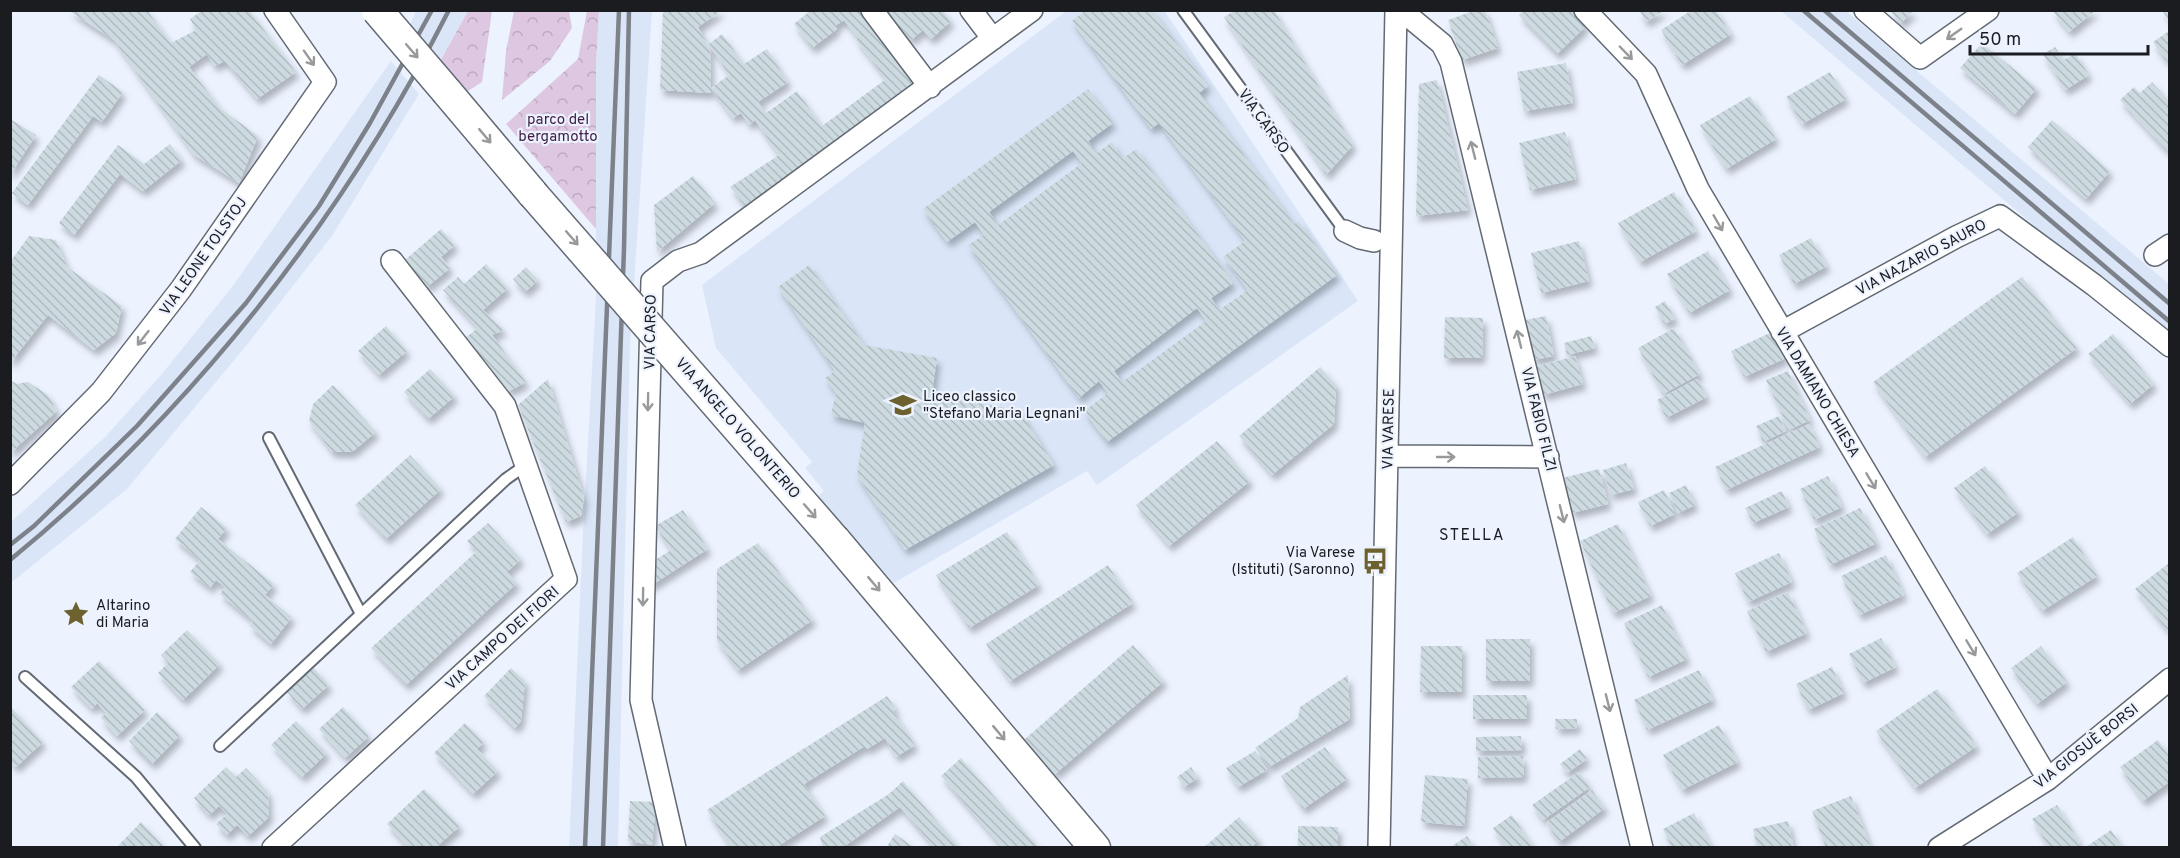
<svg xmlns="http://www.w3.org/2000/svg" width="2180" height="858" font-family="Overpass,sans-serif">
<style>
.built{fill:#dae6f8}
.park{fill:url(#park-crowns)}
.building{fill:url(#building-back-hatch);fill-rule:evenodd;filter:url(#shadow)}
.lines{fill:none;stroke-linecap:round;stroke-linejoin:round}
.lane-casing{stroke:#636a73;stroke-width:14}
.street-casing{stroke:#636a73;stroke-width:24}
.secondary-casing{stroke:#636a73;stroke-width:33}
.lane{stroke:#fff;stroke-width:10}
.street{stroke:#fff;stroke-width:21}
.secondary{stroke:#fff;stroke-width:30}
.rail{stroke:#7d828a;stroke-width:4.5}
.secondary-bridge-casing{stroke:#636a73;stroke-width:33;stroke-linecap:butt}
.secondary-bridge{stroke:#fff;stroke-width:30}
.oneway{stroke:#98999b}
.labels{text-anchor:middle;stroke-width:4.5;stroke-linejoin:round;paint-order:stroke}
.park-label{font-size:15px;fill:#3f1e44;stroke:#ecf3ff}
.street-label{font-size:15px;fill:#1a1c20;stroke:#ecf3ff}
.poi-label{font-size:15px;fill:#1a1c20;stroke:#ecf3ff;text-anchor:start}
.neighbourhood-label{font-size:16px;letter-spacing:1.5px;fill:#1a1c20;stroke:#ecf3ff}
</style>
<defs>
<pattern id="park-crowns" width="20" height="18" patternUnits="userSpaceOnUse" patternTransform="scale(1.5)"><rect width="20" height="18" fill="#ddc7e1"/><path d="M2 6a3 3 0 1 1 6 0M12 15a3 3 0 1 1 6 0" fill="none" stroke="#bdaac1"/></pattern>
<pattern id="building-back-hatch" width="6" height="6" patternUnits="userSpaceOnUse" patternTransform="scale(1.5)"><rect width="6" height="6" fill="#cddbe1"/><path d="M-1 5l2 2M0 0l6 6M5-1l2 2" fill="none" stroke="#afbbc1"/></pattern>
<filter id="shadow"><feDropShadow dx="3.5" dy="6" stdDeviation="3" flood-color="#0004"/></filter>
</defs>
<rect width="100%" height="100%" fill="#ecf3ff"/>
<path class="built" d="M1164 10 1358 301 1097 485 1087 471 894 583 817 497 824 491 805 468 812 462 716 348 702 285 1066 11Z
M416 11H468L438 65 409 27Z
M599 11H652L630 345 618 847 569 848 583 532 596 297V63Z
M1781 11H1846L2169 284V340Z
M391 61 419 94 332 236 246 346 127 489 11 583V522L104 438 161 375 232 287Z"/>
<path class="park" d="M468 11H492L482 82 465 93 438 65Z
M514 11H569L572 28 550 61 502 100 506 51Z
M587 11H599L596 63V229L506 124 578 59Z"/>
<path class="building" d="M68 10H147L171 43 196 30 190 19 200 12 199 10H249L296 72 257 99 225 61 214 66 207 54 189 67 220 108 258 136 239 183 193 154 114 40Z
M663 10H722L698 27 710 49 711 88 729 75 709 44 722 34 744 64 767 49 788 82 758 102 766 113 797 91 822 126 886 79 856 40 858 38 844 20 835 26 837 29 812 48 794 24 811 10H866L919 83 748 210 730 187 779 155 755 120 749 125 741 113 733 118 711 88V93L660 90Z
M888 10H942L951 21 931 39 923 30 911 40 886 12Z
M1086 10H1152L1208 86 1199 93 1294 224 1298 221 1337 275 1107 442 1084 411 1108 393 1099 381 1079 398 968 245 984 235 975 222 947 242 923 209 1088 89 1113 123 1088 141 1097 153 1112 142 1122 159 1136 149 1233 283 1211 298 1219 310 1248 290 1223 257 1245 241 1159 123 1151 129 1072 21ZM1073 151 1082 163 998 225 989 212ZM1197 308 1206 321 1122 382 1114 371Z
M1236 10H1274L1353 145 1326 175 1224 17Z
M1476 10H1485L1498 48 1462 60 1448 20Z
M1524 10H1571L1586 26 1557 54 1519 15Z
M1639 10H1665L1646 22Z
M1692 10H1716L1731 34 1682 65 1661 30Z
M1889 10H1914L1901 23Z
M2052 10H2096L2069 32Z
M2162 10H2169V21Z
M2169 31V58L2166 61 2153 42Z
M1982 43 2037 88 2015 114 1960 68Z
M2055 47 2064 60 2075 53 2089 75 2065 90 2043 54Z
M1566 63 1573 103 1524 111 1517 72Z
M1830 72 1846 99 1802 124 1786 97Z
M99 75 123 92 102 122 93 116 28 205 12 193Z
M1437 80 1468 210 1416 216 1419 84Z
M2152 82 2169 101V148L2167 151 2120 100 2134 87 2140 93Z
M1750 96 1776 139 1726 169 1700 125Z
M10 119 36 135 10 175Z
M2052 120 2110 171 2086 199 2028 147Z
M1565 132 1576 179 1530 190 1519 143Z
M170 144 182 160 143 191 120 174 74 235 59 223 118 145 144 164Z
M693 176 715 203 657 252 654 205Z
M1674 192 1696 231 1640 262 1618 223Z
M441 229 455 245 441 257 450 268 427 287 405 260Z
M29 236 56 240 67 267 122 306 116 333 94 350 48 315 10 363V262Z
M1811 238 1827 266 1794 284 1779 255Z
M1579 241 1589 281 1541 293 1531 253Z
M1708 251 1730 290 1689 313 1667 274Z
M486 264 508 288 483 310 504 330 492 335 526 382 509 391 465 338 478 328 443 290 458 277 464 284Z
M809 265 864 345 937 358 932 394 1020 411 1054 465 905 550 857 475 865 423 831 415 836 393 825 378 835 371 778 287Z
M526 267 538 280 525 292 513 279Z
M2022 277 2077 348 1925 457 1873 382Z
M1665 301 1675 319 1664 324 1655 307Z
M1546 316 1554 356 1533 360 1525 320Z
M1445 317 1483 318 1482 358H1444Z
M386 326 407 351 379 375 358 351Z
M1674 328 1700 374 1663 394 1638 348Z
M1774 331 1786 358 1744 377 1731 351Z
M2113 334 2154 384 2130 404 2088 354Z
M1591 336 1595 348 1567 355 1564 343Z
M1575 356 1583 384 1543 395 1535 367Z
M1320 367 1336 385 1334 424 1272 475 1239 436Z
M430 369 455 396 428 419 404 392Z
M1788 371 1810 420 1789 430 1766 380Z
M548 379 584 498 581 516 566 522 518 405Z
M1697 379 1707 397 1666 418 1657 400Z
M10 380 17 384 28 382 48 395 57 411 10 453Z
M333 385 376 432 352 452H332L309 421 313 404Z
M1779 416 1786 431 1763 442 1756 426Z
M1809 424 1820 447 1726 490 1715 467Z
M1217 441 1250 481 1169 546 1136 505Z
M410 455 441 489 386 539 355 505Z
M1626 463 1634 489 1611 495 1603 470Z
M1985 466 2019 512 1987 534 1954 488Z
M1599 469 1608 504 1572 513 1562 478Z
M1828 476 1842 507 1814 520 1800 489Z
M1686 485 1695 505 1678 513 1669 493Z
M1664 490 1675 514 1650 526 1638 502Z
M1782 491 1789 507 1753 523 1745 508Z
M201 507 227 528 218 539 274 584 265 595 292 617 271 644 250 626 253 621 220 594 225 587 216 580 210 588 190 572 200 560 175 539Z
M1860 508 1877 543 1830 565 1814 529Z
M683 510 708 549 647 588V565L671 550 655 526Z
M488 523 521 559 507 572 517 583 406 685 371 648 477 551 467 541Z
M1618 524 1651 596 1613 613 1580 541Z
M1007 532 1039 585 969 628 936 575Z
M2073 537 2097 576 2042 611 2017 573Z
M758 543 813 620 738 670 717 641V569Z
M1779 553 1792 582 1748 602 1735 573Z
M1886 555 1904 595 1859 615 1841 576Z
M2169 563V633L2135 589Z
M1108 565 1133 603 1010 681 986 644Z
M1788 592 1807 633 1766 652 1747 611Z
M1662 605 1687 659 1648 677 1624 623Z
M187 630 220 664 183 700 158 673 168 663 161 655Z
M1881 638 1896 667 1863 683 1849 654Z
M1486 639H1530V681H1486Z
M1133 645 1164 681 1055 774 1025 739Z
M1421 646H1462V692H1420Z
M2041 646 2067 682 2037 704 2011 668Z
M99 661 145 710 117 736 101 718 106 713 97 703 92 709 71 687Z
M1832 667 1844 693 1808 710 1796 684Z
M314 668 329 685 302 709 287 692Z
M511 668 525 681 521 721 515 728 484 696Z
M1699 670 1713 700 1647 730 1634 700Z
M1348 675 1350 719 1269 767 1255 748 1298 718 1300 707Z
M1937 689 1977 746 1915 788 1876 731Z
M1473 695H1527V719H1473Z
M887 696 896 709 893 711 915 745 896 757 885 738 867 749 865 746 804 784 825 816 775 848H731L707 810Z
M10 706 43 742 16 767 10 762Z
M343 707 369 736 345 758 319 729Z
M157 712 180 735 152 764 129 741Z
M1555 719H1577V728L1556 729Z
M296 721 327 753 302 777 271 745Z
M465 723 484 742 477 749 498 771 473 794 434 753Z
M1719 725 1738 762 1682 790 1663 755Z
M1521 736 1522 750 1476 751V737Z
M2158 740 2169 756V782L2143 801 2120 767Z
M1325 747 1347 779 1303 809 1281 776Z
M1580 749 1587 759 1567 773 1560 764Z
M1255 751 1267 770 1238 787 1226 768Z
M1523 756 1524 777 1478 778V757Z
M961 758 1039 848H1003L941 776Z
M226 767 236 777 246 768 268 792 269 817 248 836 237 825 227 835 216 824 227 814 219 806 209 815 194 798Z
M1191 767 1198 778 1184 787 1177 777Z
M1579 772 1590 787 1543 820 1532 805Z
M1425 775 1468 779 1464 826 1421 822Z
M903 781 960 848H935L900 807 842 848H823L820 837 889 794Z
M424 789 460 826 435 848H409L387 824Z
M1592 790 1605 808 1559 842 1546 823Z
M1851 796 1871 848H1826L1812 811Z
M630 801 656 802 652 845 628 841Z
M2057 805 2080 843 2072 848H2049L2032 819Z
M1694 813 1712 848H1672L1663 829Z
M1512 815 1534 848H1506L1493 828Z
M1239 817 1259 840 1251 848H1203Z
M1788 821 1794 848H1757L1753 829Z
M141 822 166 848H116Z
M1298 826 1338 827V848H1298Z
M2111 830 2123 848H2084Z
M895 834 915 848H886Z
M1467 836 1475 848H1449Z"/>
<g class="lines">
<g class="lane-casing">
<path id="lane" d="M1183 10 1345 231
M269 438 361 614
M25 677 136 777 195 848
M220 746 506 479 526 465"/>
</g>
<g class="street-casing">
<path id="street" d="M872 10 930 87
M971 10 993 39
M1401 10 1442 44 1451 62 1642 848
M1585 10 1646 74 1698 189 2048 779
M1865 10 1920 58 1988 10
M1345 231 1360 238 1374 241
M2155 255 2170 245
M1782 332 1956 237 2000 216 2094 285 2170 346
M1388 456 1548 457
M10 484 101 392 181 289 325 82 275 10
M273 848 566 579 505 406 392 261
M675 848 641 700 652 281 678 261 701 253 1032 10
M1379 848 1396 10
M1939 848 2048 779 2170 679"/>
</g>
<g class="secondary-casing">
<path id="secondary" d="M447 92 533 194
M835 540 1095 848"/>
</g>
<use href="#lane" class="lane"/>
<use href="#street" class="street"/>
<use href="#secondary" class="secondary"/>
<path class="rail" d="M1803 10 2170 322
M1824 10 2170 304
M10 545 34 526 137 426 246 303 319 206 370 123 432 10
M10 560C191 412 343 219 449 10
M585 848 619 10
M603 848 624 248 629 10"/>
<g class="secondary-bridge-casing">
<path id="secondary-bridge" d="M377 10 447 92
M533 194 835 540"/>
</g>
<use href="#secondary-bridge" class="secondary-bridge"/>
</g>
<defs><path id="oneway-shaft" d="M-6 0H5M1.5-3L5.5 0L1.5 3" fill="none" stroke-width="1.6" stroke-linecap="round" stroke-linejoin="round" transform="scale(1.5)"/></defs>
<g class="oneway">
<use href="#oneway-shaft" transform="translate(1954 34) rotate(145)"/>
<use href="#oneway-shaft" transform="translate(412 51) rotate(49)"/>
<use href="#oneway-shaft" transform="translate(1626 53) rotate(46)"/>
<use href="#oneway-shaft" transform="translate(309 58) rotate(55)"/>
<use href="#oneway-shaft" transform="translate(485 136) rotate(50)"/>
<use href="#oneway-shaft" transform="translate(1473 150) rotate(-104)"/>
<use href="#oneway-shaft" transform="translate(1718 223) rotate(60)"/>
<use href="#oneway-shaft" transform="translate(572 238) rotate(49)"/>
<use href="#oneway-shaft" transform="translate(143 338) rotate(128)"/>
<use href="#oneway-shaft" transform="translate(1519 339) rotate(-104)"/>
<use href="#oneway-shaft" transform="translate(648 402) rotate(91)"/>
<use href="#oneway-shaft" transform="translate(1446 457)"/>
<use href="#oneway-shaft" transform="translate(1871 481) rotate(59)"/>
<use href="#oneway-shaft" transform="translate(810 511) rotate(49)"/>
<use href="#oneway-shaft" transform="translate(1562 514) rotate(76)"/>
<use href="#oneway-shaft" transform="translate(874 584) rotate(50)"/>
<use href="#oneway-shaft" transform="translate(643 597) rotate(91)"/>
<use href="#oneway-shaft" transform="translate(1971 648) rotate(59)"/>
<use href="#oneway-shaft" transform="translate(1608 703) rotate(76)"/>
<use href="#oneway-shaft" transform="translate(999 733) rotate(50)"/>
</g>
<defs>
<g id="school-bare" transform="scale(2.07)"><path d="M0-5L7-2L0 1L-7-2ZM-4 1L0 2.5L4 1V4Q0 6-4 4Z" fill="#6d622f" stroke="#ecf3ff" stroke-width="2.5" paint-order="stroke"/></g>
<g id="bus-bare" transform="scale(2.07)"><path d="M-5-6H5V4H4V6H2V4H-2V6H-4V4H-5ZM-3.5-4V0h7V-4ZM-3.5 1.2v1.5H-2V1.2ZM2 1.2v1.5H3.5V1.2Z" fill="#6d622f" stroke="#ecf3ff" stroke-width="2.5" paint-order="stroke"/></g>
<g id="sight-bare" transform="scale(2.07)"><path d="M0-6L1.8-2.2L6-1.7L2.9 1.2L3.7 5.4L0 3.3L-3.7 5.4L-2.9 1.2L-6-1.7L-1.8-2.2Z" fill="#6d622f" stroke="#ecf3ff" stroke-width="2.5" paint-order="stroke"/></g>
</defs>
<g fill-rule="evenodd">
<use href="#school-bare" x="903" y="405"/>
<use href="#bus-bare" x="1375" y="561"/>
<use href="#sight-bare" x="76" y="614"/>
</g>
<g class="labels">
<g class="park-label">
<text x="558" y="124">parco del<tspan x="558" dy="17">bergamotto</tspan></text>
</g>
<g class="street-label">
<text transform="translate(1264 121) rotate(54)" y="5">VIA CARSO</text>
<text transform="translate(203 256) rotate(-55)" y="5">VIA LEONE TOLSTOJ</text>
<text transform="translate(1921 257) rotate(-28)" y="5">VIA NAZARIO SAURO</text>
<text transform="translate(650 332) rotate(-89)" y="5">VIA CARSO</text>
<text transform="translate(1818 392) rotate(59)" y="5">VIA DAMIANO CHIESA</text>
<text transform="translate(1539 419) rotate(76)" y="5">VIA FABIO FILZI</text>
<text transform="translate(738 428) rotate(49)" y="5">VIA ANGELO VOLONTERIO</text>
<text transform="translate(1388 429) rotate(-89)" y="5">VIA VARESE</text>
<text transform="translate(502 638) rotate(-42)" y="5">VIA CAMPO DEI FIORI</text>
<text transform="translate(2086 746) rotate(-38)" y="5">VIA GIOSUÈ BORSI</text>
</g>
<g class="poi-label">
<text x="923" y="401">Liceo classico<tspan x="923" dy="17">"Stefano Maria Legnani"</tspan></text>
<text x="1355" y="557" text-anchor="end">Via Varese<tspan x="1355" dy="17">(Istituti) (Saronno)</tspan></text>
<text x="96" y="610">Altarino<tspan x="96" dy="17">di Maria</tspan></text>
</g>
<g class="neighbourhood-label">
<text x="1472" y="540">STELLA</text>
</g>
</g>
<rect width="2180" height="858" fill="none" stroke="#1a1c20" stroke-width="24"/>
<path d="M1970 45v9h178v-9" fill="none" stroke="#1a1c20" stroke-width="3"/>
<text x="1979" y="45" font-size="18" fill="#1a1c20" stroke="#ecf3ff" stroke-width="4.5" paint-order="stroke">50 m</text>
</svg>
